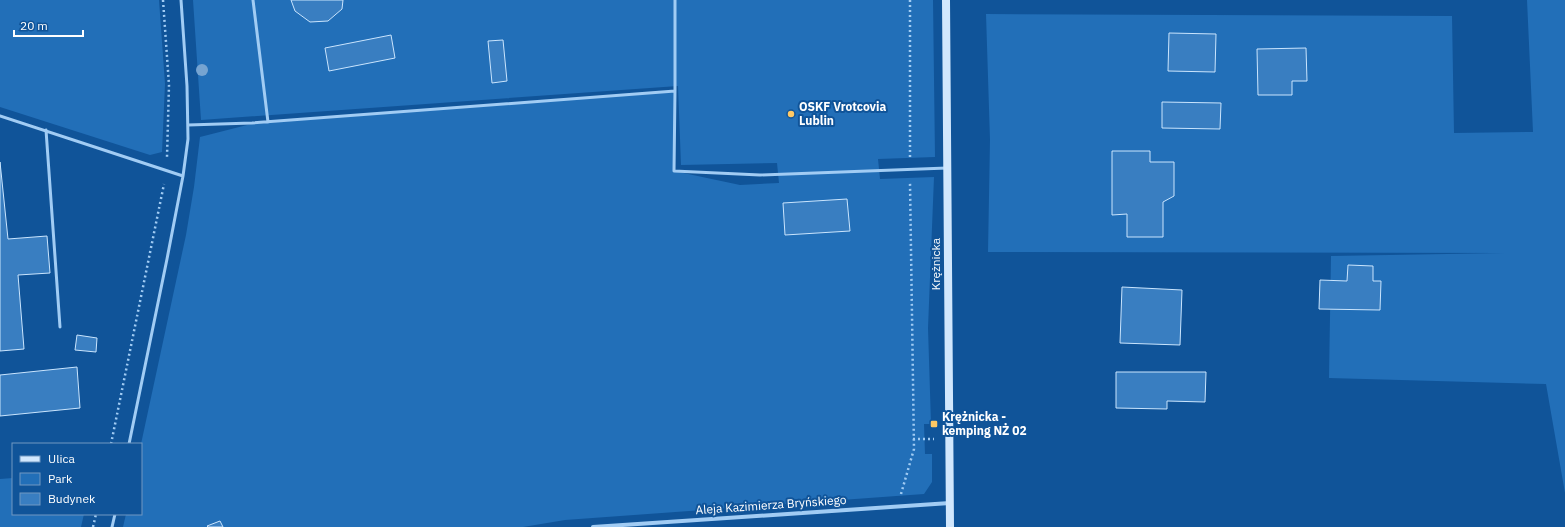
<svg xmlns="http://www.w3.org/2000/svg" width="1565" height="527" font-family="'IBM Plex Sans',sans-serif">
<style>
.green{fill:#226fb8}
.building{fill:#397ec1;stroke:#cae5fe}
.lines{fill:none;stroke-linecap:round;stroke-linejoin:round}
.path{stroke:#a1ccf4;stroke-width:2.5;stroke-dasharray:2 3;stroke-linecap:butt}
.lane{stroke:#a1ccf4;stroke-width:3}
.street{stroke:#a1ccf4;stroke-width:4}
.secondary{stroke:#d1e7fd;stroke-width:8}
.tree{fill:#76a4d1}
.poi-dot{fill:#ffc965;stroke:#105499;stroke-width:1.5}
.labels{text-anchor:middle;stroke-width:4;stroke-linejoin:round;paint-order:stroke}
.poi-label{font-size:12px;font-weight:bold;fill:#fff;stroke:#105499;text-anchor:start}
.street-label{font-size:12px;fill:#fff;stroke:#105499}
</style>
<rect width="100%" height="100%" fill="#105499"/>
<path class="green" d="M0 0H159L165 84 162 152 150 155 0 107Z
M193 0H933L935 157 878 159 880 179 934 177 928 328 931 424H924L925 454H932V482L924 494 565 520 523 527H123L126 514H141V444L186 235 194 187 200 137 251 124 675 91 674 171 740 185 779 183 777 163 681 165 678 86 201 120Z
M1527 0H1565V493L1546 384 1329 378 1331 256 1504 253 988 252 990 140 986 14 1452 16 1454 133 1533 132Z
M13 478V514H84L81 527H0V479Z"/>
<path class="building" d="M291 0H343L342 9 328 21 310 22 295 11Z
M1169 33 1216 34 1215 72 1168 71Z
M391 35 395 58 329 71 325 48Z
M503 40 507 81 492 83 488 41Z
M1306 48 1307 81H1292V95H1258L1257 49Z
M1162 102 1221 103 1220 129 1162 128Z
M1112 151H1150V162H1174V196L1163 202V237H1127V214L1112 215Z
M0 162 8 239 47 236 50 273 18 275 24 349 0 351Z
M847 199 850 231 785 235 783 203Z
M1348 265 1373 266V281H1381L1380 310 1319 309 1320 280 1347 281Z
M1122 287 1182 290 1180 345 1120 343Z
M77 335 97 338 96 352 75 350Z
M77 367 80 408 0 416V375Z
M1116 372H1206L1205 402 1167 401V409L1116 408Z
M220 521 223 527H208L207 526Z"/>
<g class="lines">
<path class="path" d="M163 0 169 85 167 157
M910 0V157
M913 439H934
M111 444 164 184
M901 494 914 449 910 182
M93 527 96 514"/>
<path class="lane" d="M253 0 268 122
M675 91V0
M0 116 183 176
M188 125 252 123 675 91 674 171 760 175 947 168
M46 130 60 327
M129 444 167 259 183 176 188 139 187 86 181 0
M112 527 115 514"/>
<path class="street" d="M593 527 950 503"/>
<path class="secondary" d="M946 0 950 527"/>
</g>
<circle class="tree" cx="202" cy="70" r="6"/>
<g class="poi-dot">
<circle cx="791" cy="114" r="4"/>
<rect x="930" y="420" width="8" height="8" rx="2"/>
</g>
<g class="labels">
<g class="poi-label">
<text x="799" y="111">OSKF Vrotcovia<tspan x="799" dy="14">Lublin</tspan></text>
<text x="942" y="421">Krężnicka -<tspan x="942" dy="14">kemping NŻ 02</tspan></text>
</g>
<g class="street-label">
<text transform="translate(936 264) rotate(-90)" y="4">Krężnicka</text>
<text transform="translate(771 505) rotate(-4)" y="4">Aleja Kazimierza Bryńskiego</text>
</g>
</g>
<rect x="12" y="443" width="130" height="72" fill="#105499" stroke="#7098c2"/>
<rect x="20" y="456" width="20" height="6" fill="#d1e7fd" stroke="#7098c2"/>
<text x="48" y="463" font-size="12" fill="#ffffff">Ulica</text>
<rect x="20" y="473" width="20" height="12" fill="#226fb8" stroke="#7098c2"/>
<text x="48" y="483" font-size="12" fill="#ffffff">Park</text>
<rect x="20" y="493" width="20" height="12" fill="#397ec1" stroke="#7098c2"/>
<text x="48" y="503" font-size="12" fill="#ffffff">Budynek</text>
<path d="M14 30v6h69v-6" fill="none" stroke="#ffffff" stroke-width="2"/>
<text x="20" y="30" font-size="12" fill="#ffffff" stroke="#105499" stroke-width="3" paint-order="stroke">20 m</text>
</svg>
